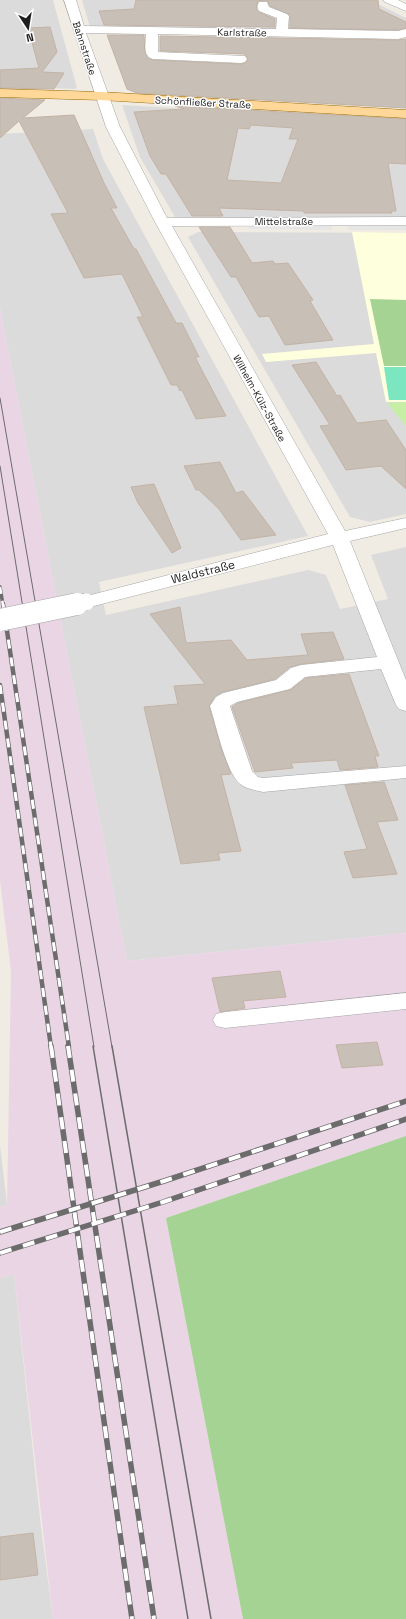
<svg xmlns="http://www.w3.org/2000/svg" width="406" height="1619" font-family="'Space Grotesk',sans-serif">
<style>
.residential{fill:#dcdbdb}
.industrial{fill:#ead5e5}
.education{fill:#feffdd}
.grass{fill:#c6eea5}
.forest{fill:#a4d394}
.pitch{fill:#7be6c0}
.parking{fill:#e6e6e6}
.building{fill:#c8bfb6;stroke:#c3b3a4;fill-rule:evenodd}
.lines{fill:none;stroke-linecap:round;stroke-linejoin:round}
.minor-casing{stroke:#a5a5a5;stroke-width:1}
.major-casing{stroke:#986b00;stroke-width:1}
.minor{fill:#fff;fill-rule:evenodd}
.major{fill:#ffd799;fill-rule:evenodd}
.tram-far1{stroke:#6c6c6c;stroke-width:1}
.tram{stroke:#6c6c6c;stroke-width:1.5}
.rail-far2-casing{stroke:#6c6c6c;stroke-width:3.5}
.rail-far1-casing{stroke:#6c6c6c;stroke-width:4.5}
.rail-casing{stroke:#6c6c6c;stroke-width:5.5}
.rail-far2{stroke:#fff;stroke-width:2.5;stroke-dasharray:7;stroke-linecap:butt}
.rail-far1{stroke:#fff;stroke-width:3;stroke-dasharray:9;stroke-linecap:butt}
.rail{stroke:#fff;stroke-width:4;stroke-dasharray:12;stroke-linecap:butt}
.minor-bridge-far1-casing{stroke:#a5a5a5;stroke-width:18;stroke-linecap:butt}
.minor-bridge-casing{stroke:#a5a5a5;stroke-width:23;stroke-linecap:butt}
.minor-bridge-far1{stroke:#fff;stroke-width:17}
.minor-bridge{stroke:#fff;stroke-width:22}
.labels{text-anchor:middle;stroke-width:3;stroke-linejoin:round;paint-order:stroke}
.far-street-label{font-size:10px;fill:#1e1e1e;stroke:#fff}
.street-label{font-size:12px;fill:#1e1e1e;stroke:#fff}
</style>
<rect width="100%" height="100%" fill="#f0ece3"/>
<path class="residential" d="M0 0H53L77 88 74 89 0 86Z
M82 0H370L406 18V27L396 31 90 27Z
M122 105 406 122V217H175L140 157Z
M93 129 103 159 308 536 99 582 106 615 308 570 326 575 340 609 388 599 371 555 406 547V933L127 961 0 308V134Z
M198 232 406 233V514L370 522 350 517 188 237Z
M0 1145 7 1205 0 1207Z
M14 1274 41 1527 53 1619H0V1278Z"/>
<path class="industrial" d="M0 308 127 961 406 933V1136L166 1218 243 1619H53L14 1274 0 1278V1207L7 1205 11 972 0 880Z"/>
<path class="education" d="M352 232 406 233V402H386L376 353 266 362 262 354 374 344Z"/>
<path class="grass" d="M406 402V426L387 403Z"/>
<path class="forest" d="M370 299 406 300V366H384Z
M406 1136V1619H243L166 1218Z"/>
<path class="pitch" d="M384 367H406V400H389Z"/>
<path class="parking" d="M249 225 332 226V230L249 229Z
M348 226H406V230H349Z"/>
<path class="building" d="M136 0H378L379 9 406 22V28L398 30 290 28V15L270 6 267 0 258 1 256 9 258 12 275 19V27L104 25 99 11 134 9Z
M50 27 57 52 42 72 64 73 54 89 0 88V70L39 68 28 28Z
M107 35H144L145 53 148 58 153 60 241 64 245 63 248 60 245 54 160 51V36L398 40 406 39V108L137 93 127 89Z
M0 98 45 100 23 118 74 115 104 183 117 208H111L134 249H136L176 323H182L199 357H195L226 416 196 419 182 390 180 391 177 385H171L137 317H143L122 274 84 278 51 214 68 213 19 121 0 138Z
M175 106 406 119V164L388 163 396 211H391L392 213H304V211L219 208 223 216H192L166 174H161L150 156 134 112 184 109ZM251 125 293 128 289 139H298L281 183 227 180 238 128 249 129Z
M199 227H230L252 263 273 261 275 264 288 263 313 300 310 301 333 340 285 345 269 316 259 317 236 277H231Z
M316 362 337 396 340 395 357 423 386 420 406 450V489L381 466 346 470 320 426 330 425 292 365Z
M220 462 236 493 243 491 276 535 241 540 219 509 199 490H196L184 466Z
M154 484 181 548 172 553 138 503 131 487Z
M180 607 186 643 231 640 247 660 308 655 301 634 333 632 344 659 301 664 290 667 275 679 223 692 215 696 209 706 221 748 231 774 221 775 241 851 218 853 220 860 181 864 144 707 178 704 174 686 205 684 150 614Z
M349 674 379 756H375L378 767 340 770 337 760 291 763 293 768 255 772 232 707 238 703 290 690 306 678Z
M384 782 398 820 377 822 397 874 353 878 344 852 367 849 345 785Z
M280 971 286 997 243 1001 245 1008 220 1012 212 978Z
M377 1042 383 1065 342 1068 336 1045Z
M33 1533 38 1575 0 1580V1537Z"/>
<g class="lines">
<g class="minor-casing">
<path id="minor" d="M64 0H76L84 26 276 29 277 18 259 11C257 8 257 5 259 2H267L269 7 287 14 289 16 288 29 398 31 406 29V37L398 39 158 34V52L245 56 247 59 245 62 241 63 153 59C142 56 146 43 146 34L86 33 120 127 167 218 406 217V225L172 226 345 531 406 518V528L350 541 406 680V711L399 709 396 705 381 669 305 677 290 689 237 702 230 706 252 771 258 777 263 778 406 766V778L263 792C255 790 246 789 240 784 226 772 216 725 210 706L216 697 223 693 276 680 291 668 301 665 377 657 333 545 86 608 79 606 76 602 79 598 328 534 155 222 106 127Z
M383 0H398L406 4V11L385 2Z
M406 993V1009L225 1028 216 1026 213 1020 216 1014 225 1012Z"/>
</g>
<g class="major-casing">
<path id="major" d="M0 89 101 92 406 110V118L101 100 0 97Z"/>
</g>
<use href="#minor" class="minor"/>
<use href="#major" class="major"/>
<path class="tram-far1" d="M0 398 112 1047
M0 466 94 1047"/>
<path class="tram" d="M93 1046 188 1619
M112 1046 211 1619"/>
<g class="rail-far2-casing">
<path id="rail-far2" d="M0 587 3 605"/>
</g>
<g class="rail-far1-casing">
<path id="rail-far1" d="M3 604 69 1047
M0 685 51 1047"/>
</g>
<g class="rail-casing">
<path id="rail" d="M51 1046 132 1619
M68 1046 154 1619
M0 1232 164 1181 406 1101
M0 1253 163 1202 406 1119"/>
</g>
<use href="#rail-far2" class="rail-far2"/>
<use href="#rail-far1" class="rail-far1"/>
<use href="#rail" class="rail"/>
<g class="minor-bridge-far1-casing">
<path id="minor-bridge-far1" d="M72 605 86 602"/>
</g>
<g class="minor-bridge-casing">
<path id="minor-bridge" d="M0 620 77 604"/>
</g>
<use href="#minor-bridge-far1" class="minor-bridge-far1"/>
<use href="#minor-bridge" class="minor-bridge"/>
</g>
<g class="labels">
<g class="far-street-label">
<text transform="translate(242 32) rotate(1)" y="4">Karlstraße</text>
<text transform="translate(85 48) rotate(72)" y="4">Bahnstraße</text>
<text transform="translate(203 102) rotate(3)" y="4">Schönfließer Straße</text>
<text x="284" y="225">Mittelstraße</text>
<text transform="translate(260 398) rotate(61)" y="4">Wilhelm-Külz-Straße</text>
</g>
<g class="street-label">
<text transform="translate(203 572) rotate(-14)" y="4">Waldstraße</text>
</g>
</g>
<g transform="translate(28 28) rotate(168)" stroke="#ffffff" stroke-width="3" paint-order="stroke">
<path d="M0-3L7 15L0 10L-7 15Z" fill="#1e1e1e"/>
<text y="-6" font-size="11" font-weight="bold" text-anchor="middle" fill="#1e1e1e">N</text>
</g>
</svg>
